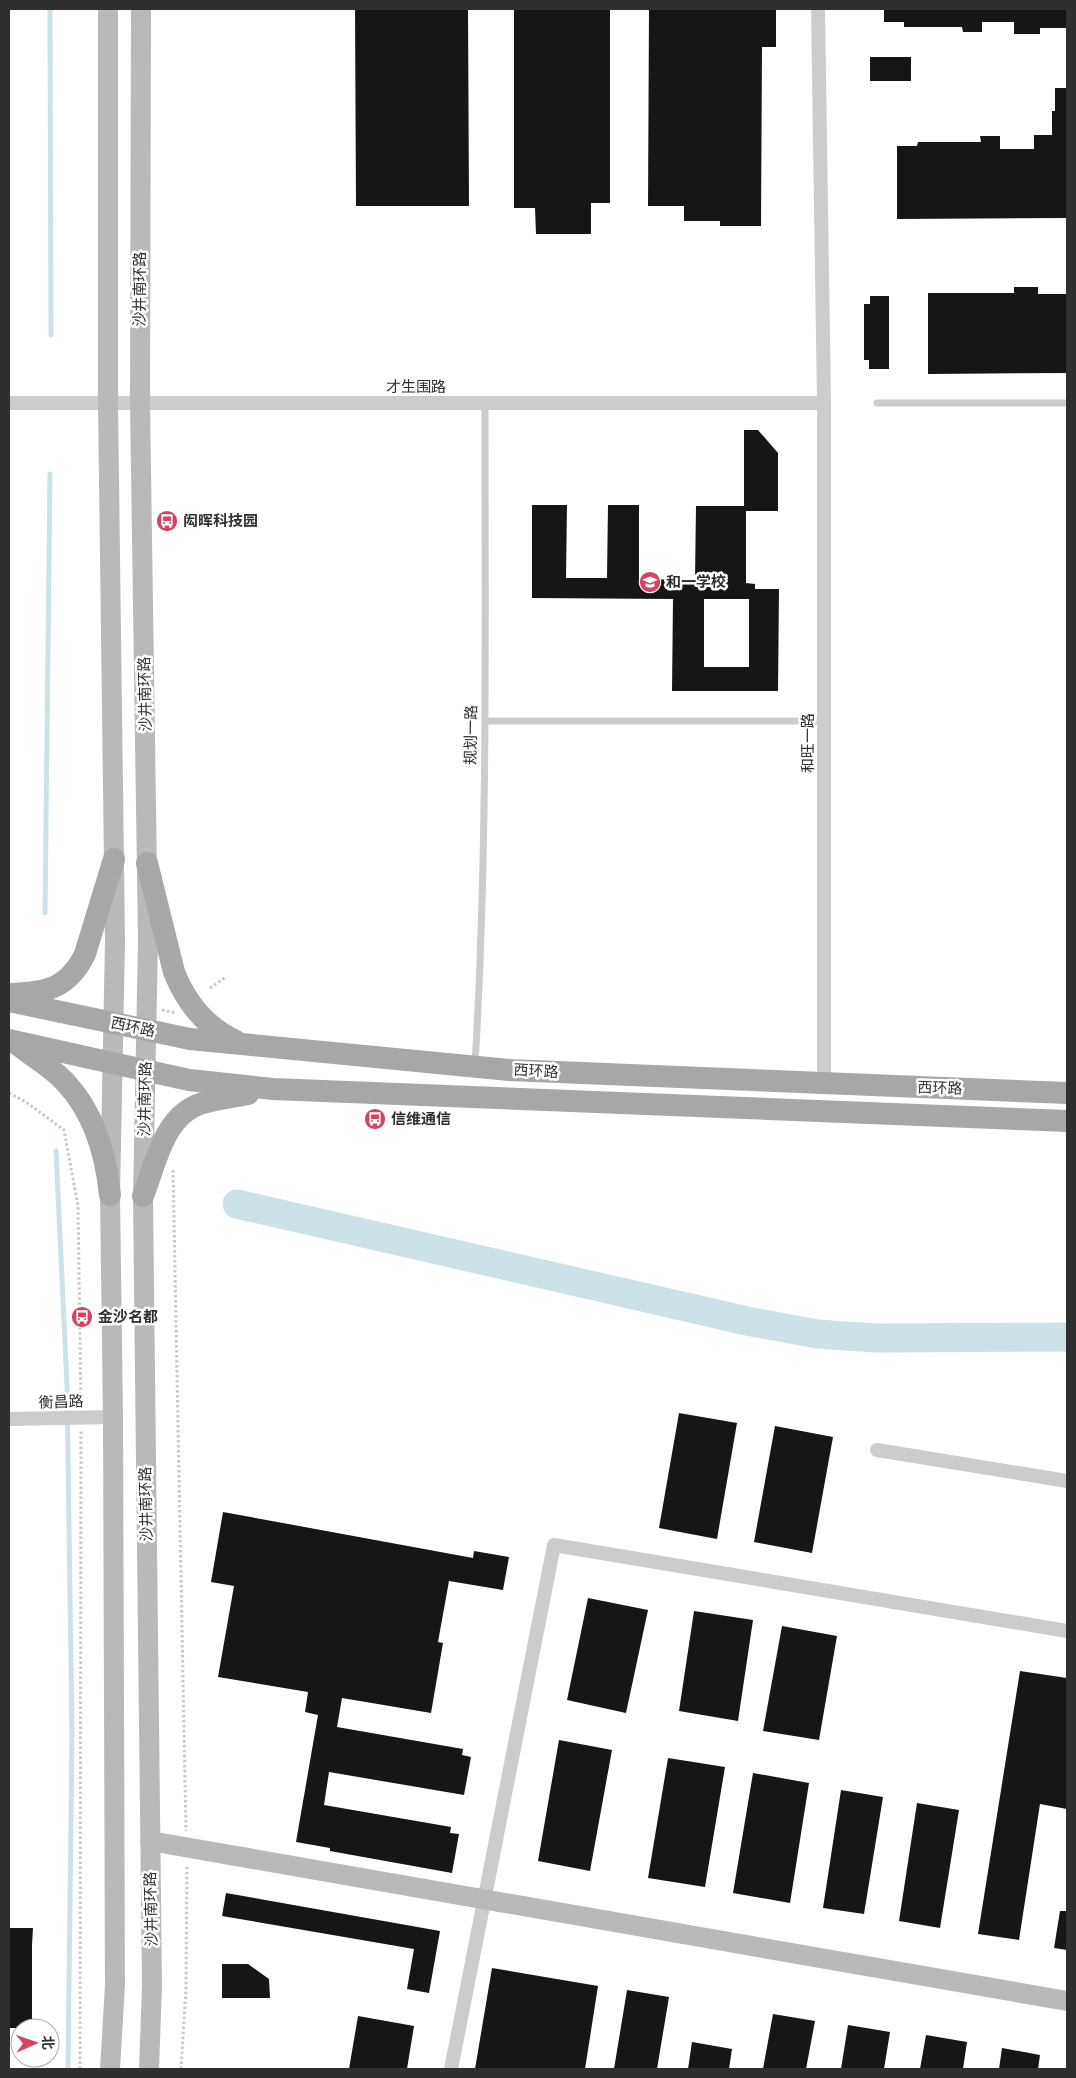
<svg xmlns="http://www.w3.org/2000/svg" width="1076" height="2078" font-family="'Space Grotesk','Noto Sans SC',sans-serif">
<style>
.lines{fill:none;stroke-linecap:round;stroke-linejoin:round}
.stream{stroke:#cde1e9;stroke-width:5}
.river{stroke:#cde1e9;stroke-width:29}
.building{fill:#161616;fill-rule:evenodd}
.path{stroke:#c9c9c9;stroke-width:3;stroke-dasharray:2.5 2.5;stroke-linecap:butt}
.lane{stroke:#ccc;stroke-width:7}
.street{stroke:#ccc;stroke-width:14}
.secondary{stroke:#b9b9b9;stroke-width:20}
.primary{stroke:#a7a7a7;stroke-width:22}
.labels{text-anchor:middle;stroke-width:5;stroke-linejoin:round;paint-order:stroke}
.street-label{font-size:15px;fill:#2f2f2f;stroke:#fff}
.poi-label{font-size:15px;font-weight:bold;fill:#2f2f2f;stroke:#fff;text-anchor:start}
</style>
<rect width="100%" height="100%" fill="#fff"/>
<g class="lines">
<path class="stream" d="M50 9 51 335
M45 913 50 474
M56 1151 67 1385 72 1735 68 2069"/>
<path class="river" d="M237 1204 747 1321 817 1334 876 1338 1067 1337"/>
</g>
<path class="building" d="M355 9H468L469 206H356Z
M514 9H610V203H591V234H536L535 208H514Z
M649 9H776V47H762L761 226H720V221H684V206H648Z
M884 9H1067V28H1040V34H1014V22H982V32H963L962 27H904V22H884Z
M870 57H911V81H870Z
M1055 88H1067V218L897 219V146H917L918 142H981L980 136H1000V149H1034V135H1052V111H1055Z
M1014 287H1038V294H1067V373L928 374V293H1014Z
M870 296H889V369H869V360H864V304H870Z
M744 430H758L778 453V511H746V583L755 584V589H779L778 691H672L673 599 532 598V505H567L566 578H607L608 505H639V579L695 580 696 506H744ZM704 599H749V667H704Z
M679 1413 737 1423 717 1539 659 1528Z
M775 1426 833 1437 812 1553 754 1542Z
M223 1512 473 1558 474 1551 509 1557 503 1590 449 1581 438 1642 443 1643 431 1713 342 1698 337 1727 463 1749 462 1755 471 1757 464 1795 329 1772 324 1805 451 1827 450 1833 459 1834 452 1873 330 1851V1848L296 1842 318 1715 305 1712 308 1692 218 1677 234 1586 211 1582Z
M588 1598 648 1610 626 1713 567 1700Z
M694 1611 753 1620 738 1721 679 1711Z
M782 1626 837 1636 819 1740 763 1731Z
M1020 1671 1067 1678V1809L1040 1804 1019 1940 978 1934Z
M559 1740 612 1750 590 1871 538 1861Z
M668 1758 725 1767 705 1887 648 1878Z
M753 1773 809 1783 790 1903 733 1893Z
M841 1790 883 1797 864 1914 823 1908Z
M917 1803 959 1810 940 1928 899 1921Z
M226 1893 440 1931 429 1993 407 1989 414 1949 222 1916Z
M1060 1911H1067V1950L1054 1948Z
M9 1928H33L32 1945V2028H9Z
M222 1964H248L269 1979 270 1998H222Z
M492 1968 598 1986 585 2069H475Z
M627 1990 669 1997 657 2069H614Z
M773 2014 815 2021 806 2069H763Z
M358 2016 414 2026 407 2069H349Z
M848 2025 890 2032 884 2069H841Z
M926 2035 967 2042 963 2069H920Z
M692 2042 732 2049 729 2069H688Z
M1002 2048 1040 2055 1038 2069H999Z"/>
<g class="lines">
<path class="path" d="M210 988 226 977
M162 1010 176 1013
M9 1093 26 1102 64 1130 78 1206 81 1404
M173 1170 186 1831
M80 2069 81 1430
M181 2069 186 1989 187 1865"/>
<path class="lane" d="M877 403H1067
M486 721H824
M475 1065C488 845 485 624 485 403"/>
<path class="street" d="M818 9 824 403V1083
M9 403H824
M9 1419 113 1417
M877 1450 1067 1481
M451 2069 554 1545 1067 1631"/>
<path class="secondary" d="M108 9V403L115 941 110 1195 113 1417 115 1985 110 2069
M141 9 140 403 148 941 143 1196 152 1986 149 2069
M150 1841 1067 2001"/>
<path class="primary" d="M147 863 174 972C186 1002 205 1027 236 1041
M9 994C45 993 68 989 85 954L114 859
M9 1001 190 1039 509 1070 1067 1093
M9 1040 189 1080 273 1089 1067 1121
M18 1045C33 1057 53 1068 66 1083 94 1113 106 1155 110 1195
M143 1196C156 1163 164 1114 203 1103 217 1099 233 1097 248 1094"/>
</g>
<defs>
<g id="bus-disc" transform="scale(1.125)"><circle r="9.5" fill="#d3445e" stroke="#fff"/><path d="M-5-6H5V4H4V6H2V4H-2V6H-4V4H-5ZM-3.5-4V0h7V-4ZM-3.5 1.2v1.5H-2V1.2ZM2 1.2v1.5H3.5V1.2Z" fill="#fff"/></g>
<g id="school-disc" transform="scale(1.125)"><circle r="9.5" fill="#d3445e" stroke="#fff"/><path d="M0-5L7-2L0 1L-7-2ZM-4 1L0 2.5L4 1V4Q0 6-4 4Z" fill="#fff"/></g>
</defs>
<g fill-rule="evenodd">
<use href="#bus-disc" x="167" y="521"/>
<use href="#school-disc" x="650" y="582"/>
<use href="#bus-disc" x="375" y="1119"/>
<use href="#bus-disc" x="82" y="1317"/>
</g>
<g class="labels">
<g class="street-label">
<text transform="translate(140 289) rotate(-90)" y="5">沙井南环路</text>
<text x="416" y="392">才生围路</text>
<text transform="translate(145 694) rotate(-91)" y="5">沙井南环路</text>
<text transform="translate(471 735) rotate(-89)" y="5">规划一路</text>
<text transform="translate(808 743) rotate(-90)" y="5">和旺一路</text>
<text transform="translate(133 1027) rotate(12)" y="5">西环路</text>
<text transform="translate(536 1071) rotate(3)" y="5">西环路</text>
<text transform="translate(940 1088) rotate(2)" y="5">西环路</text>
<text transform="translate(145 1099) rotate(-89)" y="5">沙井南环路</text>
<text transform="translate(61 1402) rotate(-2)" y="5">衡昌路</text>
<text transform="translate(146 1504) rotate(-91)" y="5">沙井南环路</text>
<text transform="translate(151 1909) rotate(-91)" y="5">沙井南环路</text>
</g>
<g class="poi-label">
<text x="183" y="526">闳晖科技园</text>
<text x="666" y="587">和一学校</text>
<text x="391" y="1124">信维通信</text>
<text x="98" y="1322">金沙名都</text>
</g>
</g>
<rect width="1076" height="2078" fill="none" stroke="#2f2f2f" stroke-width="20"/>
<g transform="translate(35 2043) rotate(88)"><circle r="24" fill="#ffffff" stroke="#acacac"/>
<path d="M0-4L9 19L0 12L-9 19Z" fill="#d3445e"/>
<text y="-8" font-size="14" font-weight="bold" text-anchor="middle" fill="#2f2f2f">北</text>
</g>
</svg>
